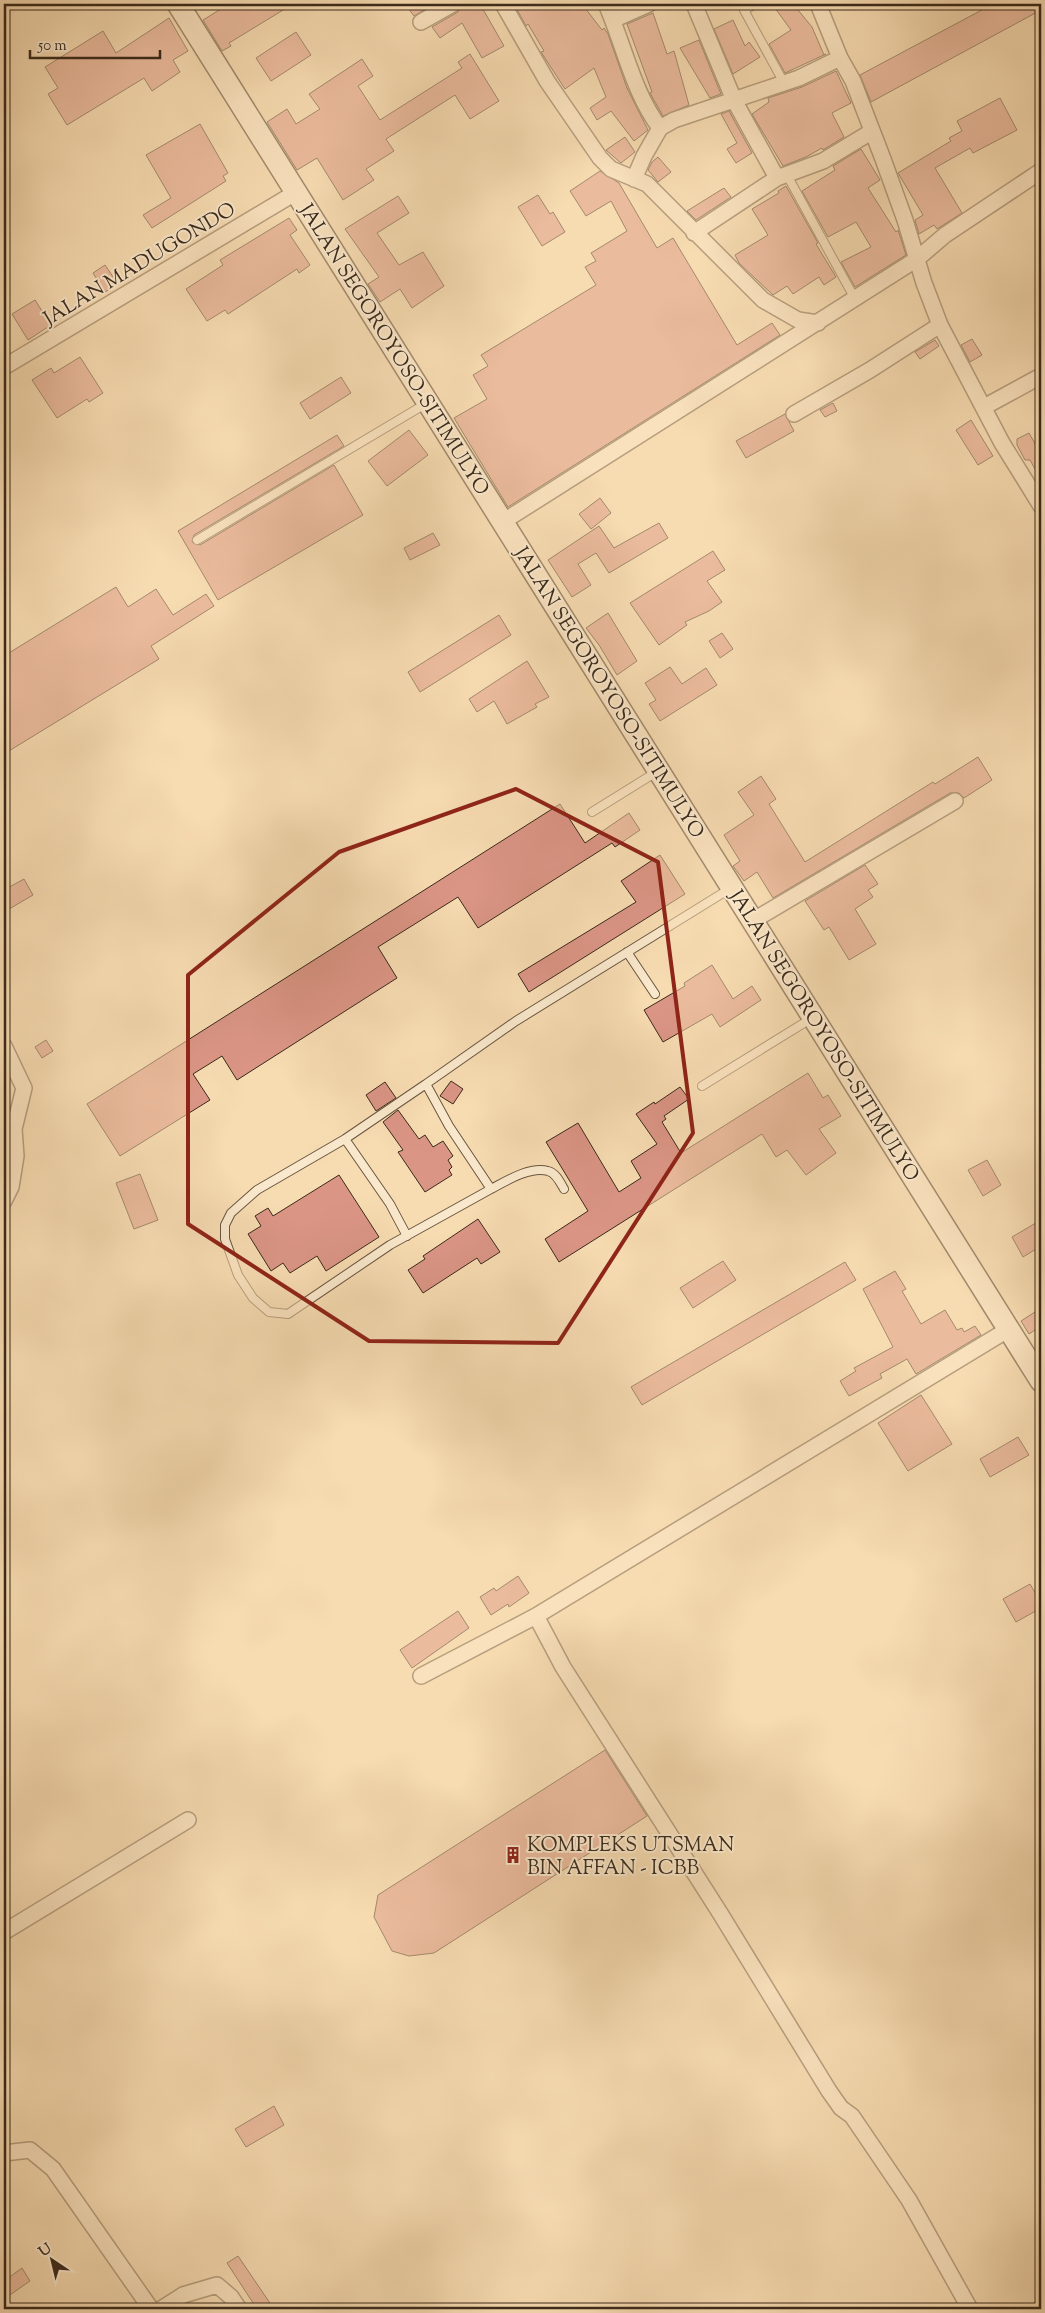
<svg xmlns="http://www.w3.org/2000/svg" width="1045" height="2313" font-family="'Sorts Mill Goudy',serif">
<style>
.building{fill:#db9585;stroke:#3a2a1b}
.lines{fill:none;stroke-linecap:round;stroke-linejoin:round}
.service-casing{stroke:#695640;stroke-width:10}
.minor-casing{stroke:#695640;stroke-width:18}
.secondary-casing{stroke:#3a2a1b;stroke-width:24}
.service{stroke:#fae8cc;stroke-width:8}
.minor{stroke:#fae8cc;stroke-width:15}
.secondary{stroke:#fae8cc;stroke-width:21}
.marked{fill:none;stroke:#8f2418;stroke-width:4;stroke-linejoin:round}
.labels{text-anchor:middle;stroke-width:4;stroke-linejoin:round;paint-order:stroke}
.street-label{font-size:20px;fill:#3a2a1b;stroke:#fae8cc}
.poi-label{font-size:20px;fill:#3a2a1b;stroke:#fae8cc;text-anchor:start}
</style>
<rect width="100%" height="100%" fill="#f7dbb1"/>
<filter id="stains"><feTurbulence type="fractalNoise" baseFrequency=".004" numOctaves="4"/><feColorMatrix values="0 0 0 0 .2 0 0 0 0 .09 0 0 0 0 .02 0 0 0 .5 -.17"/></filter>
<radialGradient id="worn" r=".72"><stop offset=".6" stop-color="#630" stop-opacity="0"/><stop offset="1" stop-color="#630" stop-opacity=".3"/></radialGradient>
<path class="building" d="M229 4H293L229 43 231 46 222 51 203 20Z
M405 4H434L414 16Z
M462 4H480L504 46 482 58 462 23 440 38 432 27 458 12Z
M514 4H582L602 30 604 28 608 34 627 88 648 130 634 141 611 111 597 120 590 108 606 97 594 68 565 89 541 52 544 51 528 24 526 26Z
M772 4H793L812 27 824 55 826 54 785 73 769 44 791 30Z
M993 4H1041V10L871 102 860 75Z
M653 13 667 54 674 51 689 105 663 116 650 93 652 92 627 24Z
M169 18 188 51 173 60 180 72 152 91 144 78 67 125 48 94 58 88 45 67 103 31 116 53Z
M733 20 745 46 749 42 760 57 733 74 714 29Z
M296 32 311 55 271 81 256 58Z
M699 40 721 94 710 98 680 48Z
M470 54 499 101 470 119 455 95 386 139 394 151 366 169 374 180 343 200 317 158 297 170 267 122 287 109 296 124 320 109 309 94 362 59 373 76 358 86 380 120 462 68 458 62Z
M836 71 851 103 832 113 844 137 823 150 822 148 806 157 783 166 752 114 769 102 768 98 802 87Z
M1000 98 1017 130 973 153 970 148 935 168 962 213 937 229 934 225 919 234 915 220 923 215 898 173 951 141 949 138 962 131 957 121Z
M729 111 752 153 736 163 727 149 737 143 721 114Z
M200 124 228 173 223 176 226 181 152 228 143 215 171 198 146 155Z
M625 137 635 152 621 163 606 150Z
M861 149 880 180 868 188 896 232 898 230 906 255 855 287 841 262 871 247 856 222 828 237 802 191 835 170 833 166Z
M658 157 671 172 658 182 648 170 652 162Z
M600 171 619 183 657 248 673 238 737 345 772 323 780 335 508 507 454 418 487 399 473 375 488 366 481 355 596 285 585 267 596 261 591 253 627 231 611 201 586 216 570 191Z
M786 186 818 243 816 244 836 277 824 285 819 277 793 294 787 286 773 295 739 263 735 255 768 235 752 209 779 193 778 191Z
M724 188 731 197 696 220 687 211Z
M538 195 550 214 553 212 565 232 542 246 518 207Z
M398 196 409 213 377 233 399 265 423 252 444 286 412 308 400 289 380 302 368 284 379 277 345 229Z
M289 218 297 230 290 235 310 265 299 273 297 269 228 314 225 310 207 321 186 289 223 265 220 260Z
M105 265 118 284 105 292 93 273Z
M35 300 51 325 28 340 12 314Z
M972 339 982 355 970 362 961 345Z
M935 340 939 346 920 359 915 352Z
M80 357 103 393 89 402 87 399 57 418 32 380 51 368 54 373Z
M341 377 351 393 310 419 300 403Z
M833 403 837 411 825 417 820 410Z
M785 414 794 431 746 458 736 441Z
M971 420 993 456 978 465 956 430Z
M409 430 428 455 387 486 368 461Z
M1029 433 1041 454V480L1030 460H1025L1017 445V439Z
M337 435 344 446 194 535 192 542 200 545 334 465 363 515 218 600 178 531Z
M600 498 611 513 591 529 579 514Z
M659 523 668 538 609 573 596 553 578 564 591 585 572 597 548 560 599 526 614 548Z
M433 533 440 545 410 560 404 548Z
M713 551 725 570 707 581 722 602 709 611 685 622 687 625 659 645 630 603Z
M116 587 128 607 156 589 173 615 206 594 214 606 151 646 159 659 4 754V656Z
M608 613 637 661 617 675 599 645 586 628Z
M499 615 511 635 420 692 408 672Z
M722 633 733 649 720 658 709 641Z
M527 661 549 697 535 704 537 707 507 724 494 701 477 712 469 699Z
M670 667 682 684 706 668 717 685 660 721 649 704 656 700 645 683Z
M978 757 992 780 964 798 959 793H950L773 898 757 872 744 881 733 866 740 861 724 835 754 815 738 792 761 776 776 799 769 804 805 862 933 782 935 784Z
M560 804 585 843 629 813 640 830 615 847 612 843 478 928 458 897 378 947 397 978 237 1080 222 1056 193 1074 210 1100 120 1156 87 1104Z
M660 855 685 894 529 992 518 974 636 902 621 881Z
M865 865 878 884 868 890 873 897 855 909 876 944 849 960 829 927 824 930 805 901Z
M24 879 33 895 4 912V890Z
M712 965 733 999 752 986 761 1000 720 1027 712 1014 663 1042 644 1010 685 986 684 983Z
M46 1040 53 1051 42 1058 35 1047Z
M808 1073 823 1098 828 1095 841 1116 819 1129 836 1153 806 1175 787 1150 776 1157 762 1134 559 1262 545 1239 588 1211 546 1142 578 1123 619 1192 641 1178 631 1161 657 1144 636 1114 654 1102 655 1104 680 1087 689 1099 664 1116 666 1119 662 1122 681 1153Z
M451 1081 463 1089 453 1104 440 1096Z
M385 1082 396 1098 376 1111 366 1095Z
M398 1110 419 1139 425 1135 433 1147 443 1141 453 1156 448 1160 452 1167 449 1170 452 1175 425 1192 398 1152 403 1150 383 1122Z
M987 1160 1001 1185 983 1196 968 1170Z
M140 1174 158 1220 134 1229 116 1183Z
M339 1175 379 1237 326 1271 317 1256 290 1273 283 1263 271 1271 248 1234 261 1226 255 1216 268 1208 273 1216Z
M478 1219 500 1252 481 1264 477 1258 423 1293 408 1270 425 1259 423 1256Z
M1041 1220V1246L1023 1257 1012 1237Z
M723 1261 736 1280 693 1308 680 1288Z
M845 1262 856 1280 642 1405 631 1387Z
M895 1271 906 1289 902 1291 921 1324 945 1310 957 1330 962 1328 964 1332 975 1326 981 1335 916 1374 907 1359 880 1374 882 1378 849 1396 840 1381 856 1371 854 1368 893 1347 863 1289Z
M1041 1308V1326L1029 1334 1021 1321Z
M921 1395 952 1444 908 1471 878 1423Z
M1018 1437 1029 1455 990 1477 980 1459Z
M518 1576 529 1593 509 1607 508 1604 491 1615 480 1597 494 1588 496 1591Z
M1030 1584 1041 1603V1608L1016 1622 1003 1599Z
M458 1611 469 1628 412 1668 400 1650Z
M605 1750 647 1816 434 1953 409 1956 392 1951 374 1917 378 1895Z
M274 2106 284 2125 246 2147 235 2129Z
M238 2256 274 2309H257L227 2263Z
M22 2268 30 2281 4 2299V2281Z"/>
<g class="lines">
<g class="service-casing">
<path id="service" d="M756 4 744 10 784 83
M787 175 855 299
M197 540 427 403
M592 812 658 771
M627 952 655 994
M426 1084 345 1139 257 1190 231 1213 225 1225V1239L238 1275 253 1298 269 1312 288 1314 390 1245 491 1189
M702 1086 812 1018
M345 1139 390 1204 407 1236
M564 1189C560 1182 556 1173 548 1171 530 1166 506 1181 491 1189L449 1126 426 1084 516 1021 731 888"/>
</g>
<g class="minor-casing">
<path id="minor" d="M503 4 547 81 600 158 611 169 647 184 763 300 798 320 818 323
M606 4C624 45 633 92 660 128
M694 4 734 100 777 178
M818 4 840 58 853 81 883 159 905 220 924 283 940 325 1002 443 1041 506
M613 20 649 4
M421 22 453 4
M634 179 644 156 660 128 674 120 799 78 840 58
M694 233 777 178 823 161 871 132
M4 367 295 193
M984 407 1041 376
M794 414 870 370 940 325
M504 521 917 259 945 235 1041 171
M754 920 955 801
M4 1046 24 1088 14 1129 16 1156 11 1187 4 1201
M536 1616 563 1667 720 1913 829 2091 841 2108 852 2116 909 2200 970 2309
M421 1676 536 1616 1009 1329
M4 1932 188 1820
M4 2153 30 2150 53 2169 151 2309
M161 2309 183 2295 217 2285 231 2297 239 2309
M1040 2309 1041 2308"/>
</g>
<g class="secondary-casing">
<path id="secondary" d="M178 4 1041 1381"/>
</g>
<use href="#service" class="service"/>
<use href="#minor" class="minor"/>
<use href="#secondary" class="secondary"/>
</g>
<path d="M0 0H1045V2313H0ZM516 789 658 862 693 1133 558 1343 369 1341 188 1224V975L339 852Z" fill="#f7dbb1" fill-opacity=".55" fill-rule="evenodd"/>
<path class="marked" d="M516 789 658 862 693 1133 558 1343 369 1341 188 1224V975L339 852Z"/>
<defs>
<g id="building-bare" transform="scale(1.35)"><path d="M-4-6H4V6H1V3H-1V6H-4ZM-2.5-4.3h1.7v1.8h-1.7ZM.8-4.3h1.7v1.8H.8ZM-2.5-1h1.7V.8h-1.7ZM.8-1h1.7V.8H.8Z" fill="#8f2418" stroke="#fae8cc" stroke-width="2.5" paint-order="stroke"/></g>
</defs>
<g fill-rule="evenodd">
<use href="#building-bare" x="513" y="1855"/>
</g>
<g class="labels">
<g class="street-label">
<text transform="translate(139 263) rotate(-31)" y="7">JALAN MADUGONDO</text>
<text transform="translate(395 349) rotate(58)" y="7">JALAN SEGOROYOSO-SITIMULYO</text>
<text transform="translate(610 692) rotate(58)" y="7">JALAN SEGOROYOSO-SITIMULYO</text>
<text transform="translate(825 1035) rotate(58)" y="7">JALAN SEGOROYOSO-SITIMULYO</text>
</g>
<g class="poi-label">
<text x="527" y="1851">KOMPLEKS UTSMAN<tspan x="527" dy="23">BIN AFFAN - ICBB</tspan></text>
</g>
</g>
<rect width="1045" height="2313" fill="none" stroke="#f7dbb1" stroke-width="20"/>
<rect x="5" y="5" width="1035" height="2303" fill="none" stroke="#3a2a1b" stroke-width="2.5"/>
<rect x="10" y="10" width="1025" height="2293" fill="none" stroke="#3a2a1b"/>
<g transform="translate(52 2260) rotate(325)" stroke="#fae8cc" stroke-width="4" paint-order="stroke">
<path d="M0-4L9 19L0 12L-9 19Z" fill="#3a2a1b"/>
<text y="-8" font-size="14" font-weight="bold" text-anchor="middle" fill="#3a2a1b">U</text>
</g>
<path d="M30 50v8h130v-8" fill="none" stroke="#3a2a1b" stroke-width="2.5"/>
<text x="38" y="50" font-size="15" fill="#3a2a1b" stroke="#fae8cc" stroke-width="4" paint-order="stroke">50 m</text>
<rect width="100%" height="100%" filter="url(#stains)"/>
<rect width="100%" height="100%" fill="url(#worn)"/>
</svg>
